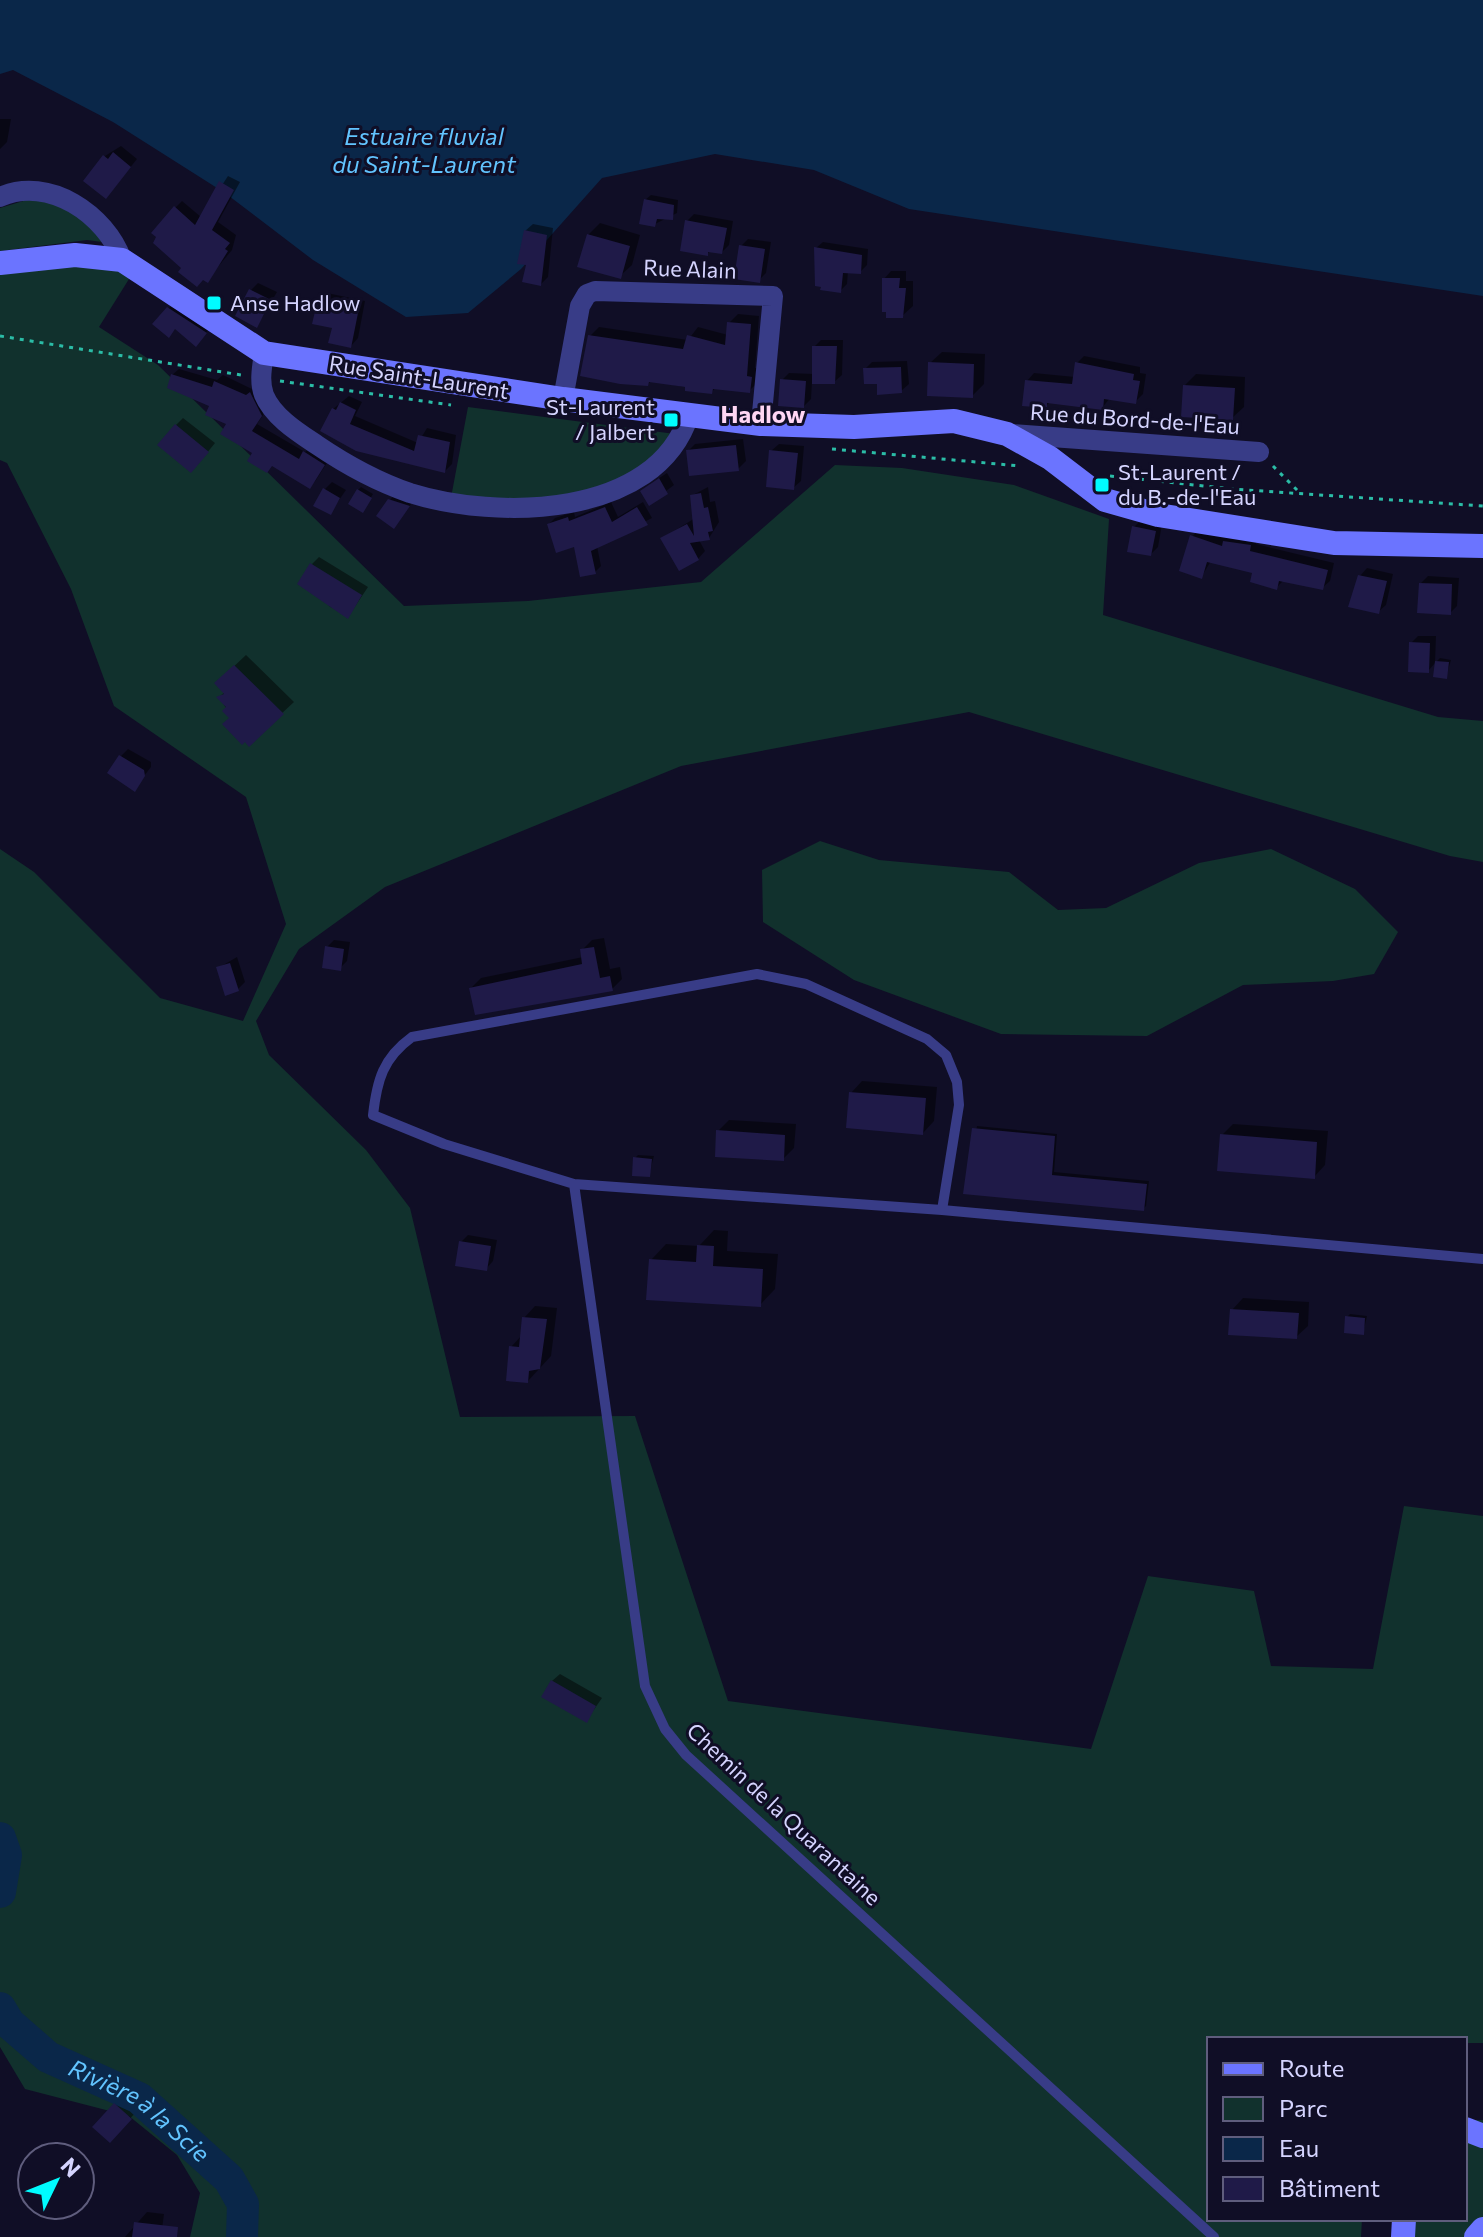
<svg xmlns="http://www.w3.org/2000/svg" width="1483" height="2237" font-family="Commissioner,sans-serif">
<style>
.green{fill:#11312d}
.water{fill:#0a2749}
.shadow{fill:#0007}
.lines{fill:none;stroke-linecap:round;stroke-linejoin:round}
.river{stroke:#0a2749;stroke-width:32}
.building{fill:#1f1a48}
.path{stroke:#2bbca6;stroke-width:3;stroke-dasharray:4 6;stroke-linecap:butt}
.lane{stroke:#383c87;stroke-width:10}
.street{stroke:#383c87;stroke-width:20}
.secondary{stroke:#6b74ff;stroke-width:24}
.poi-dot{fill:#00fcff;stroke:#100e26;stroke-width:3}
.labels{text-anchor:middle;stroke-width:6;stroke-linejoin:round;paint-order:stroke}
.street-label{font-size:22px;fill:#d5d4ff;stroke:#100e26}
.poi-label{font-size:22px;fill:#d5d4ff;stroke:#100e26;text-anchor:start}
.water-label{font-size:24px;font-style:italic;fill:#62c4ff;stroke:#100e26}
.neighbourhood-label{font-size:24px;font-weight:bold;fill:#ffd6f4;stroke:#100e26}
</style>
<rect width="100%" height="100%" fill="#100e26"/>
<path class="green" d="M30 199C68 201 82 212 102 242L87 240 0 251V208Z
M79 264 134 271 99 327 158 365 404 606 528 601 701 582 835 465 902 468 1014 485 1109 519 1103 615 1438 717 1483 721V862L1450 856 969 712 681 766 385 887 299 949 256 1021 269 1055 366 1150 410 1208 460 1417 635 1416 728 1701 1091 1749 1148 1576 1254 1591 1271 1666 1373 1669 1404 1506 1483 1516V2043H1465V2039H1209V2219H1362L1361 2237H190L200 2193 177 2155 129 2116 25 2089 0 2047V849L34 872 160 998 243 1021 286 924 246 797 114 706 71 589 7 463 0 460V267Z
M468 407 683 435 674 449 592 499 450 503Z
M820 841 879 860 1009 872 1058 910 1106 908 1199 863 1271 849 1355 889 1398 932 1374 974 1333 981 1243 985 1147 1036 1001 1034 854 980 763 922 762 870Z
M1465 2120H1483V2232L1476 2237H1403L1404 2219H1465Z"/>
<path class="water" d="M0 0H1483V296L909 209 814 170 715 154 602 178 521 269 468 313 406 317 313 260 225 193 113 122 13 70 0 74Z"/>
<path class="shadow" d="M0 119H11L7 142 0 149Z
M121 146 137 159 113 189 105 156Z
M228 176 240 182 218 222 236 235 232 250 207 280 184 267 175 208 182 201 201 217Z
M651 195 678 200 677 213 655 224 645 200Z
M694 214 733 221 729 245 722 252 711 250 707 254 687 221Z
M600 223 640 235 632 265 620 276 588 235Z
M533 224 553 228 548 277 541 284 528 264 525 231Z
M748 239 771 242 766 273 759 280 741 246Z
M823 242 868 249 867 265 860 272 848 271 847 284 840 291 816 248Z
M891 271H906V281H913V306L902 316 884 279Z
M258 283 277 292 257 326 251 290Z
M327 293 365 301 358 338 351 346 319 300Z
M176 301 212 325 203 337 176 327 168 309Z
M738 314 759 316 755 368H760L759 381 750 390 715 388 712 392 651 381 648 384 590 336 599 327 688 340 698 327 728 335 729 323Z
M821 340H843L842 375 834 382H812L811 399 804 406 782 380 789 373 814 374V347Z
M942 352 985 354 984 384 972 396 930 363Z
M1084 356 1140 367V373L1146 374 1143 394 1135 402 1110 398 1102 408 1050 402 1046 406 1027 381 1034 373 1075 377 1077 363Z
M907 361 909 384 901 391 878 382 865 369 872 362Z
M179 369 217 380 223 375 254 390 267 409 257 424 305 452 311 446 330 458 316 480 310 487 255 453 212 405 172 375Z
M1196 374 1245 377 1244 407 1232 418 1185 385Z
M349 396 362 402 355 416 418 443 427 428 456 435 452 464 445 471 357 449 333 409Z
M183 418 215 443 198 464 176 425Z
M743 439 746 461 738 469 688 451 695 444Z
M779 444 804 446 801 481 793 488 771 451Z
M667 473 674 485 650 503V484Z
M332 482 346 490 330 513 324 490Z
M361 487 373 494 365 507 358 490Z
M708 487 710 502 715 501 719 522 709 538 699 540 705 551 698 559 663 538 695 518 693 495Z
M397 492 415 499 394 526 390 500Z
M611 502 618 517 643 502 652 518 597 546 601 566 595 572 575 545 549 524 555 518 574 512 575 517Z
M1141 520 1162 524 1158 547 1151 554 1134 527Z
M1199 529 1228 538 1232 534 1257 538 1256 544 1334 563 1330 581 1322 588 1284 580 1276 588 1255 572 1211 561 1202 576 1192 537Z
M319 557 368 587 348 617 329 606 312 564Z
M1367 568 1393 574 1386 605 1378 612 1360 576Z
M1428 576 1459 578 1457 606 1450 613 1421 583Z
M1418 636H1436L1435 663 1440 658 1451 660 1446 677 1436 662 1428 671 1411 643Z
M246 655 294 702 249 744 219 697 225 692 228 672Z
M128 749 151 762V767L134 789 121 756Z
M604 938 610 969 620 967 622 979 612 989 471 988 481 978 583 957 582 950 592 940Z
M334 940 350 942 347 961 340 968 327 947Z
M237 957 245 982 238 989 218 968Z
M862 1081 937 1087 934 1121 923 1133 851 1093Z
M729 1120 796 1124 794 1148 783 1159 718 1131Z
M1233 1124 1328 1131 1325 1165 1314 1177 1222 1135Z
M977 1126 1057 1134 1054 1172 1149 1181 1146 1206 1143 1209 965 1193Z
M638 1155 654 1156 649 1175 635 1158Z
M714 1230 728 1231 727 1251 778 1254 775 1289 760 1305 651 1260 666 1244 699 1246Z
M468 1235 497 1240 493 1261 486 1269 461 1242Z
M1243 1298 1309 1302 1308 1326 1296 1337 1232 1310Z
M535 1306 557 1308 551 1356 528 1381 511 1347 522 1335 524 1318Z
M1350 1314 1367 1316 1363 1333 1347 1317Z
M560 1674 602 1698 586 1721 552 1681Z
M122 2097 137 2111 110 2140 95 2127Z
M147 2212 164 2214 161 2237H125Z"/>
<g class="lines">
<g class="river">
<path d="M0 1838 6 1855 0 1892"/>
<path id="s1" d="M0 2008 9 2023 48 2057 139 2098 229 2179 243 2204 242 2237"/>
</g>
</g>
<path class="building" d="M113 152 131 167 106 199 83 181 103 155 108 159Z
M219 181 234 190 212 230 230 243 225 249 228 251 208 283 203 280 197 287 178 272 181 268 153 243 156 237 151 233 174 206 195 225Z
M644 199 674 205 673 220 657 219 655 227 639 224Z
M685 220 727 228 722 254 708 252V256L680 251Z
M524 230 547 235 541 286 522 282 526 265 517 264Z
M587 234 630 246 621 279 577 267Z
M739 245 765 249 760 283 734 279Z
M814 247 862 255 861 274 843 273 841 293 820 290 821 287 815 286Z
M882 278H900L899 288H906L903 318H886V312H882Z
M249 289 271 300 257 328 235 316Z
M318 299 359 308 351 348 328 343 332 328 312 324Z
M167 307 207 333 196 347 175 329 169 338 152 324Z
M727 322 751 324 747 376 752 377 750 393 713 389 712 394 685 391V387L649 382 648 386 620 384 580 376 588 335 683 349 687 335 725 345Z
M812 346H837L835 384H812Z
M928 362 974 364 973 398 927 396Z
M1075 362 1134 374 1133 380 1140 381 1136 404 1104 399 1103 410 1047 403V408L1022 406 1025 380 1072 384Z
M901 367 902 393 877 395V384H864L863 368Z
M171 374 212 387 214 381 246 395 250 392 262 416 252 431 299 459 303 451 325 465 310 489 272 466 267 473 247 461 252 453 220 434 226 424 205 415 209 406 167 388Z
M780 379 806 381 804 408 778 406Z
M1183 385 1235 388 1233 420 1181 417Z
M340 402 356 410 350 424 414 451 418 435 450 442 445 473 356 451 320 431 332 408 336 410Z
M175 424 209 452 191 473 157 445Z
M736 445 739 471 689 476 686 450Z
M769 450 798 453 794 490 766 487Z
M659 478 668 494 649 506 640 491Z
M323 488 340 498 331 515 313 506Z
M357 489 372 498 363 513 348 504Z
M701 493 704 508 708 507 713 531 708 532 710 540 690 543 699 560 679 571 660 538 687 524 694 536 690 495Z
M388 499 410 506 394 529 376 516Z
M605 507 612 522 637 507 648 525 591 551 596 574 580 577 574 547 556 553 547 524 568 517 569 521Z
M1132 526 1156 531 1151 556 1127 552Z
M1190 535 1222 546 1223 541 1251 545 1250 551 1328 570 1323 590 1279 581 1277 590 1250 582 1252 573 1207 562 1202 579 1179 571Z
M310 563 362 595 348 619 297 584Z
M1358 575 1387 581 1379 614 1348 607Z
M1419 583 1452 584 1451 615 1417 613Z
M1409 642 1430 643 1429 673 1408 672Z
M1435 661 1449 662 1447 679 1433 677Z
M234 665 284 714 249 747 245 742 242 745 222 724 229 718 222 711 226 707 216 697 224 694 214 683Z
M119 755 144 770 145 776 135 792 107 773Z
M325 946 344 949 341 971 322 968Z
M594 947 600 978 610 976 613 991 475 1015 469 988 582 964 580 949Z
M230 963 239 991 225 996 216 967Z
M849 1092 926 1098 923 1135 846 1128Z
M972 1128 1055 1136 1052 1175 1147 1184 1144 1211 963 1194Z
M716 1130 785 1135 784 1161 715 1157Z
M1220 1134 1317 1142 1315 1179 1217 1171Z
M633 1157 652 1159 650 1177 632 1176Z
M459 1241 491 1246 487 1271 455 1266Z
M697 1245 714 1246 713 1266 763 1269 761 1307 646 1300 649 1259 696 1262Z
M1230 1309 1299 1313 1297 1339 1228 1335Z
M1345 1316 1365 1318 1364 1335 1344 1333Z
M522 1317 547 1319 540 1369 529 1371 528 1383 506 1381 509 1346 519 1347Z
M551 1680 596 1706 587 1723 541 1697Z
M114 2103 132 2119 110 2143 92 2127Z
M134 2222 178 2227 177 2237H132Z"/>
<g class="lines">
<path class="path" d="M0 336 241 375
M280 381 451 405
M832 449 1020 466
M1273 466 1301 494
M1110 476 1232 489 1483 506"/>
<path class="lane" d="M574 1184 645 1686 665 1729 686 1755 1214 2237
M942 1210 959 1105 957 1082 946 1055 927 1039 806 984 757 974 412 1037C383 1058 377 1080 373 1115L444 1144 574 1184 942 1210 1483 1259"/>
<path class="street" d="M0 197C49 175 106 215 122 260
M264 353C262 367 259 382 264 395 273 417 299 433 317 445 345 464 378 482 410 493 496 520 656 519 689 415
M563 399 580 306 587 294 595 291 773 296 761 424
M1011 434 1259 452"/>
<path class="secondary" d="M0 263 75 255 122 260 264 353 563 399 761 424 854 427 954 421 1007 434 1050 458 1105 500 1158 515 1334 543 1483 546
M1465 2129 1483 2136
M1403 2237 1404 2219
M1476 2237 1483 2229"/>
</g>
<g class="poi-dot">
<rect x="206" y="295" width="16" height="16" rx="4"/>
<rect x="663" y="412" width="16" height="16" rx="4"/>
<rect x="1094" y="477" width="16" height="16" rx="4"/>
</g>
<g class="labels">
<g class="street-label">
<text transform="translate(690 269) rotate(2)" y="8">Rue Alain</text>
<text transform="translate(419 377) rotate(9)" y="8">Rue Saint-Laurent</text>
<text transform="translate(1135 419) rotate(4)" y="8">Rue du Bord-de-l'Eau</text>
<text transform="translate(784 1814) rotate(43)" y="8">Chemin de la Quarantaine</text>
</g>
<g class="poi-label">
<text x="230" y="311">Anse Hadlow</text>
<text x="655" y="415" text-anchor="end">St-Laurent<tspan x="655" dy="25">/ Jalbert</tspan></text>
<text x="1118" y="480">St-Laurent /<tspan x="1118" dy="25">du B.-de-l'Eau</tspan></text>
</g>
<g class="water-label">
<text x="424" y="145">Estuaire fluvial<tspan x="424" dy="28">du Saint-Laurent</tspan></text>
<text dy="8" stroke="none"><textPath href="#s1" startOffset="176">Rivière à la Scie</textPath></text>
</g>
<g class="neighbourhood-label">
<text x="763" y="423">Hadlow</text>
</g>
</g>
<rect x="1207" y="2037" width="260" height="184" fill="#100e26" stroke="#5f5d7d" stroke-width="2"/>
<rect x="1223" y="2063" width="40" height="12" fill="#6b74ff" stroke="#5f5d7d" stroke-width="2"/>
<text x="1279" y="2077" font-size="24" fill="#d5d4ff">Route</text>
<rect x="1223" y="2097" width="40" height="24" fill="#11312d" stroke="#5f5d7d" stroke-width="2"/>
<text x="1279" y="2117" font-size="24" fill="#d5d4ff">Parc</text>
<rect x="1223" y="2137" width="40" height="24" fill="#0a2749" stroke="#5f5d7d" stroke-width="2"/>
<text x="1279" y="2157" font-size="24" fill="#d5d4ff">Eau</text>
<rect x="1223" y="2177" width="40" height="24" fill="#1f1a48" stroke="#5f5d7d" stroke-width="2"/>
<text x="1279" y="2197" font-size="24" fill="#d5d4ff">Bâtiment</text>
<g transform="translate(56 2181) rotate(47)"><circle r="38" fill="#100e26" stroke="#5f5d7d" stroke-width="2"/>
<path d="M0-6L14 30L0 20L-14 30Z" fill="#00fcff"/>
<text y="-12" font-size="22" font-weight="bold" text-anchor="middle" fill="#d5d4ff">N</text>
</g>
</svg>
